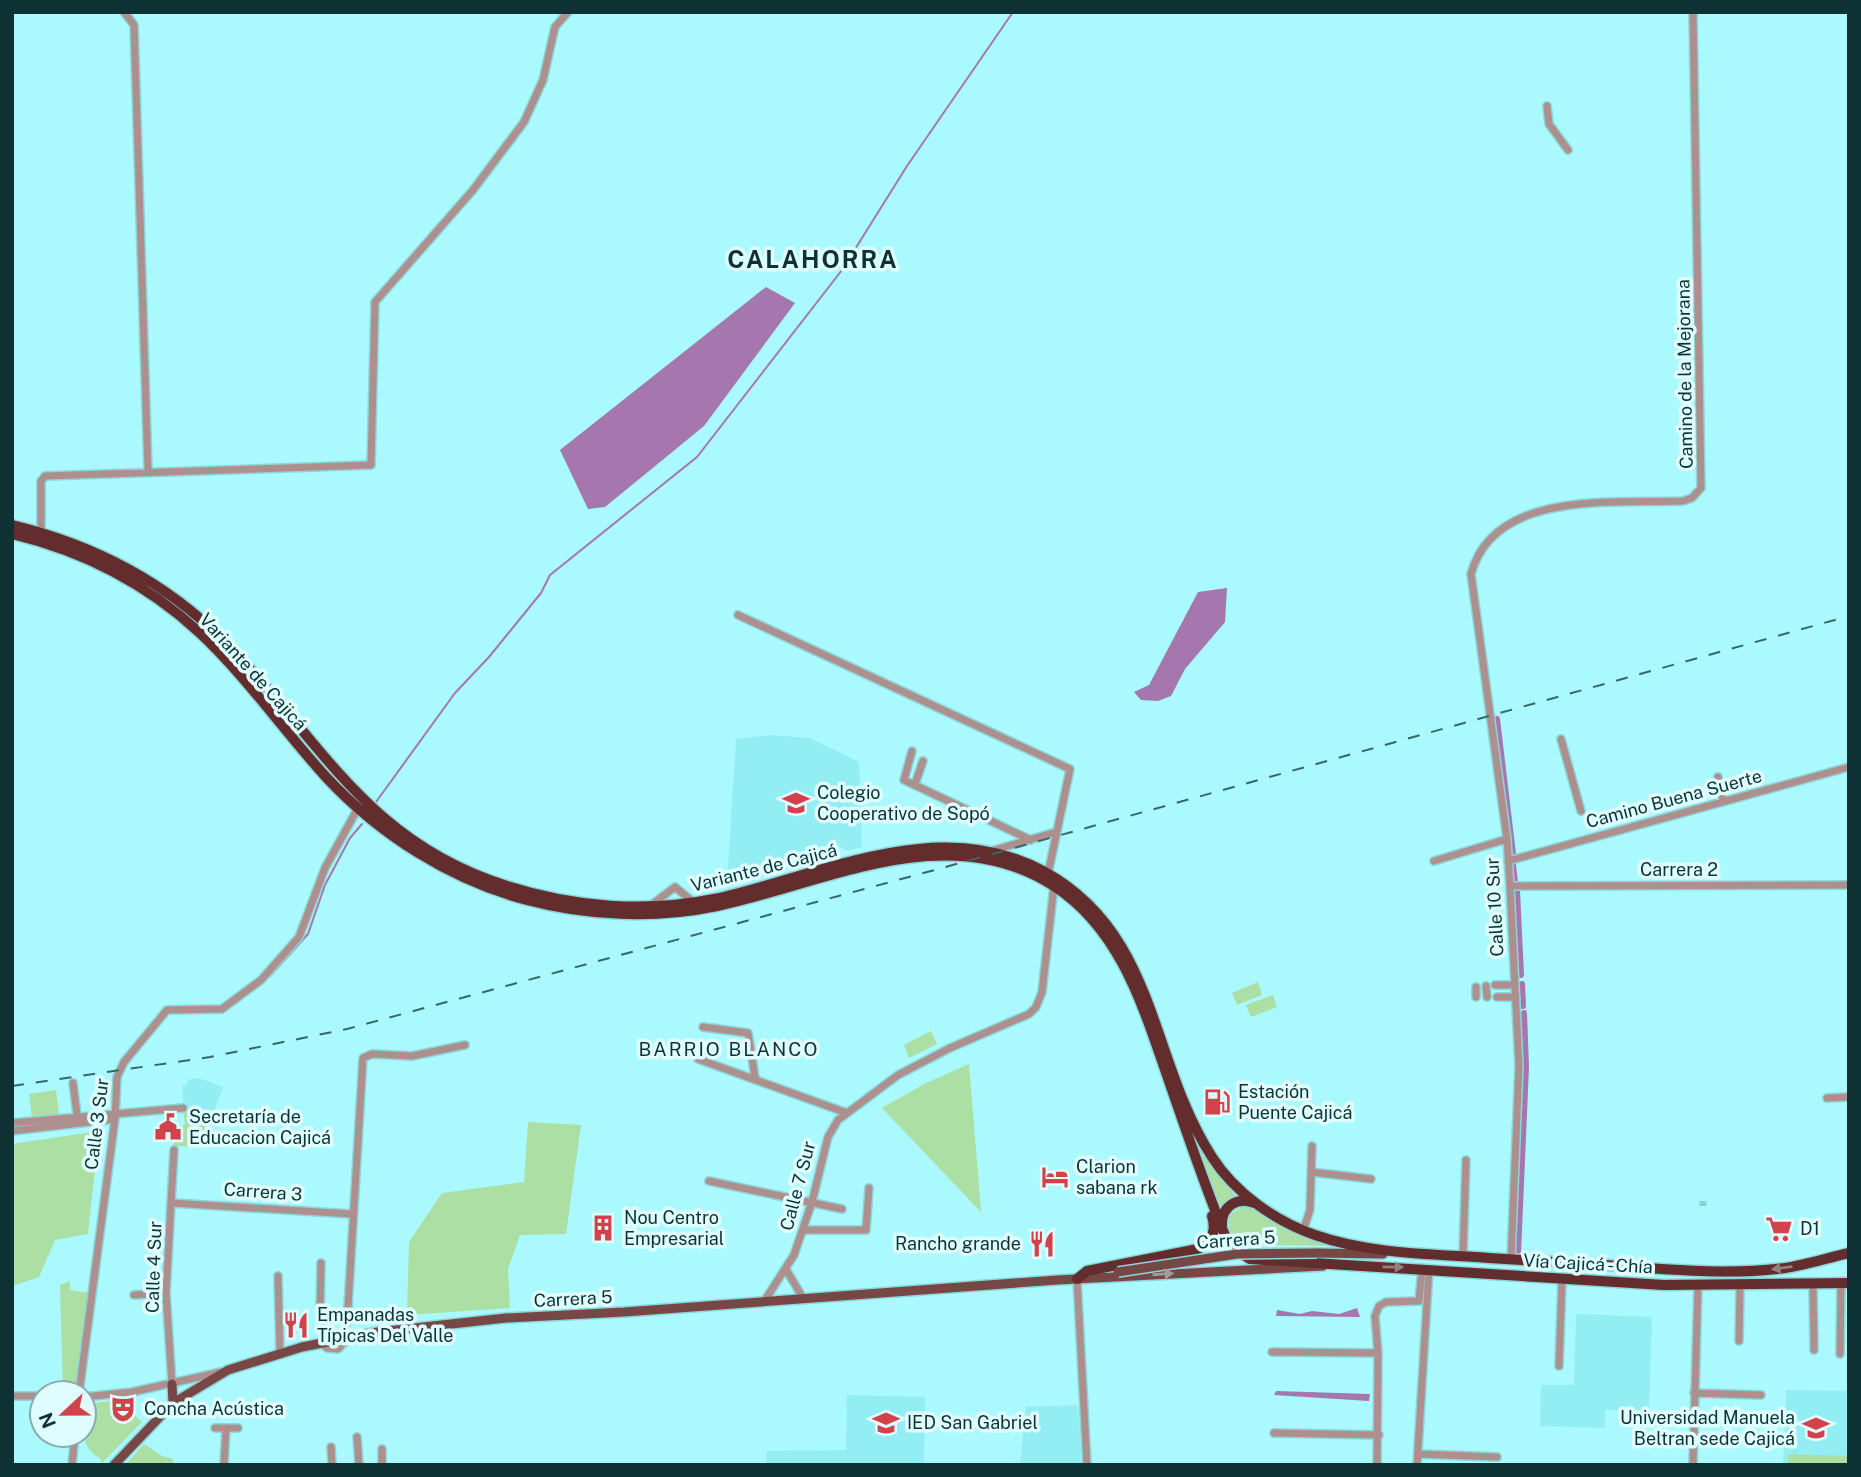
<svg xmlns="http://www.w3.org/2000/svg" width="1861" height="1477" font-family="'Public Sans',sans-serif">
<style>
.built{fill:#93eef4}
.green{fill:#abdfa3}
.water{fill:#a676ae}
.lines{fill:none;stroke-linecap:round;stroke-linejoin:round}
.stream{stroke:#a676ae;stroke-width:2}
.canal{stroke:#a676ae;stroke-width:6}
.minor-tunnel{stroke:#8ad1d5;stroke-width:7;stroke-dasharray:7 3.5;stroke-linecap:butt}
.minor-casing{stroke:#8dd5d9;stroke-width:10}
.major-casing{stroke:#8dd5d9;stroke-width:12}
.highway-casing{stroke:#8dd5d9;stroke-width:13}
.minor{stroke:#ad908e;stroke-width:7}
.major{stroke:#774746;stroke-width:9}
.highway{stroke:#632d2d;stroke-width:10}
.rail{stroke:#38676a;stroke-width:2;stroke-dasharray:12 12;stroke-linecap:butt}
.major-bridge-casing{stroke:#8dd5d9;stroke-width:12;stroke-linecap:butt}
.major-bridge{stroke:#774746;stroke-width:9}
.oneway{fill:#958081}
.oneway2{fill:#a69999}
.labels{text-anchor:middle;stroke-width:7;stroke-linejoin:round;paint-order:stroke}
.street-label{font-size:18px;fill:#0e3133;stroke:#dffdff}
.poi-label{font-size:18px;fill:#0e3133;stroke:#dffdff;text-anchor:start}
.neighbourhood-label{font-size:19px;letter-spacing:2px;fill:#0e3133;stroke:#dffdff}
.district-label{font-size:24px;font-weight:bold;letter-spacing:2px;fill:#0e3133;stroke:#dffdff}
</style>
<rect width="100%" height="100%" fill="#a9f9fe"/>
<path class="built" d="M770 735 810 738 859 762 862 847 846 851 836 844 821 859 727 883 736 739Z
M199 1078 223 1087 202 1147 173 1146 178 1129 185 1124 182 1086 187 1085 188 1080Z
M1576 1314 1652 1317 1649 1411 1605 1410V1428L1540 1426 1541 1385H1574Z
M1786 1390 1849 1391V1465H1783Z
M847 1395 925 1397 924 1465H766L767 1451 846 1450Z
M1078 1405 1082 1465H1020L1026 1407Z"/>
<path class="green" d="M1258 982 1262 995 1237 1005 1232 993Z
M1273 995 1277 1007 1251 1017 1246 1005Z
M931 1031 937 1044 909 1058 904 1045Z
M969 1064 981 1212 882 1108 926 1083Z
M56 1090 59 1114 32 1118 29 1094Z
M183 1108 190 1109 191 1121H198V1115L212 1116 202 1147 173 1146 178 1129 185 1124Z
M528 1122 581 1125 566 1234 520 1235 508 1269 510 1308 407 1315 409 1242 442 1193 524 1182Z
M99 1131 88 1234 55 1240 39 1277 12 1286V1144Z
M1193 1133 1216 1173 1236 1196 1221 1208Z
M1244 1206 1251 1207 1262 1214 1340 1246 1237 1245C1230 1234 1226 1227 1231 1214Z
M70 1281V1290L88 1293 76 1393 63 1392 60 1285Z
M118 1400 142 1422 101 1464V1459C78 1446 84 1428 86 1404Z
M144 1444 162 1456 173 1459V1465H125Z
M1788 1454 1849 1456V1465H1788Z"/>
<path class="water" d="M766 287 795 303 704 426 605 507 588 509 560 450Z
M1227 588 1225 622 1185 669 1171 696 1158 701 1141 700 1134 692 1149 685 1198 592Z
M1357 1308 1360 1317 1276 1316 1277 1310 1300 1314 1312 1311 1339 1314Z
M1276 1391 1370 1394 1369 1401 1274 1395Z"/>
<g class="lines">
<path class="stream" d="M376 802 455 693 489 657 541 593 550 575 697 457 842 270 907 166 1013 12
M269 977 308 934 325 885 350 838 362 824"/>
<path class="canal" d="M1497 719 1513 854
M1513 865 1515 882
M1517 891 1521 975
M1522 984 1523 1006
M1518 1253 1526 1067 1524 1013"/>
<path class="minor-tunnel" d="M1703 1206V1201"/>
<g class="minor-casing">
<path id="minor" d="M124 12 134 25 148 470
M1547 106 1549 124 1568 150
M41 532V481L45 476 371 465 375 302 473 190 524 122 543 80 555 27 568 12
M738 615 1070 769 1048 874
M1561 739 1581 811
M912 751 904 780 1031 840
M1718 777 1723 801
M915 784 923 761
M991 851 1056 832
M1434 861 1507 839
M1508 861 1849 767
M1510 886 1849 885
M675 887 693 902
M650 906 675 887
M1495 985H1515
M1486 986 1487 997
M1476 987V997
M1497 997H1516
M703 1027 748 1033 755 1077
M698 1059 847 1113
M73 1083 77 1115
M1827 1098 1849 1097
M12 1123 183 1108
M12 1131 115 1119
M1311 1172 1371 1179
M709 1181 842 1209
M172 1203 352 1214
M804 1230H866L869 1188
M1303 1231 1310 1210 1312 1146
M1463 1256 1466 1160
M1511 1260 1519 1066 1510 886 1507 839 1471 574C1494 489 1614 504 1683 501L1692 498 1701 488 1693 12
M321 1263 320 1317 324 1329
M787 1271 803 1298
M278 1276 280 1354
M1077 1279 1087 1465
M1813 1284 1814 1350
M134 1295 166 1293
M765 1300 794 1255 812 1202 828 1137 838 1120 898 1075 950 1048 1029 1014 1036 1007 1042 992 1054 886
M347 1323 363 1058 372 1054 412 1056 465 1045
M1739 1341 1740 1286
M321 1343 327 1348 338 1349 350 1336
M1272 1352 1378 1353
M1840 1354 1841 1283
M1559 1366 1562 1281
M172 1384 166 1293 174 1150
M79 1393 115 1119 117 1077 124 1062 167 1010 222 1009 261 980 299 937 325 868 358 808
M1694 1393 1761 1395
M12 1396H42
M84 1397 132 1392 221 1372
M215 1428H238
M1274 1433 1379 1435
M357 1437 359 1465
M331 1447 332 1465
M1418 1454 1497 1457
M72 1465 75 1435
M224 1465 226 1428
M382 1465V1449
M1377 1465 1378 1353 1375 1316 1379 1306 1386 1302 1419 1301 1422 1268
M1417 1465 1429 1269
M1693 1465 1698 1285"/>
</g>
<g class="major-casing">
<path id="major" d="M1317 1253 1383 1254
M172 1384 173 1403
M114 1465 173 1403 228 1370 302 1347 378 1332 506 1318 624 1312 1057 1280 1323 1266"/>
</g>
<g class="highway-casing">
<path id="highway" d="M12 525C91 544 164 581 222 639 319 736 363 841 507 886 573 907 646 913 714 899 821 876 937 814 1043 871 1158 933 1149 1060 1212 1157 1235 1193 1275 1221 1315 1235 1369 1254 1432 1254 1489 1258 1533 1261 1576 1263 1620 1266 1674 1270 1731 1275 1785 1268 1806 1265 1827 1258 1849 1253
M12 534C83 551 147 584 200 633 247 677 283 730 326 777 380 835 451 880 527 900 587 916 655 919 717 906 827 883 947 817 1054 886 1122 930 1144 1010 1169 1081 1187 1133 1205 1187 1226 1238L1232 1247 1250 1259 1664 1285 1849 1283
M1222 1225C1221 1207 1237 1196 1254 1203
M1077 1279 1087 1271 1198 1249C1211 1242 1217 1232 1212 1216"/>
</g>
<use href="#minor" class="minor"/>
<use href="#major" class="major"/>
<use href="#highway" class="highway"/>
<path class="rail" d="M12 1086 210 1057 347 1029 942 868 1849 616"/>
<g class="major-bridge-casing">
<path id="major-bridge" d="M1118 1272 1237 1254 1317 1253"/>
</g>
<use href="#major-bridge" class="major-bridge"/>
</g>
<defs><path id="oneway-solid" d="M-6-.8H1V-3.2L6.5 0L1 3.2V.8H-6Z" transform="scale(1.75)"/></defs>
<g class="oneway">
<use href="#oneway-solid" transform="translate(1393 1267) rotate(1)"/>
<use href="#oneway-solid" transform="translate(1782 1268) rotate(173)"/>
</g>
<use class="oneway2" href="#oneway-solid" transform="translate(1163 1274) rotate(-4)"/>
<defs>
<g id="school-bare" transform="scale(2.1)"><path d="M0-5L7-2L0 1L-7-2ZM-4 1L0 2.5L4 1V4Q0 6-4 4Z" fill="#d2424b" stroke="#dffdff" stroke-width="2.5" paint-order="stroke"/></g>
<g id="fuel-bare" transform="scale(2.1)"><path d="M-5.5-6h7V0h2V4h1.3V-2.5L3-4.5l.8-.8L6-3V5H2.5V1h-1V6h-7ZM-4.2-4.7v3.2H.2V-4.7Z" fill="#d2424b" stroke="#dffdff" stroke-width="2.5" paint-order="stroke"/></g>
<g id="civic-bare" transform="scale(2.1)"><path d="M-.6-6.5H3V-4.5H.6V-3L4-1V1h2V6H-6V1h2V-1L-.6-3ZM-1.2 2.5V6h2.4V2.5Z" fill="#d2424b" stroke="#dffdff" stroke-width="2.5" paint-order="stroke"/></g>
<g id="hotel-bare" transform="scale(2.1)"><path d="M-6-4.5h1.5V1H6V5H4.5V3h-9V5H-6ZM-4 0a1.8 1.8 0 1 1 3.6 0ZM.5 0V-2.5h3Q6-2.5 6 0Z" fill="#d2424b" stroke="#dffdff" stroke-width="2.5" paint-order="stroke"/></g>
<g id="building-bare" transform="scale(2.1)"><path d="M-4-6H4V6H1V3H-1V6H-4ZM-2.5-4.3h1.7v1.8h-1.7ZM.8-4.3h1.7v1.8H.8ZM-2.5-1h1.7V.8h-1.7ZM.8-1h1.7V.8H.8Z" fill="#d2424b" stroke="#dffdff" stroke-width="2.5" paint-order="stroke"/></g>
<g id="supermarket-bare" transform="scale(2.1)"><path d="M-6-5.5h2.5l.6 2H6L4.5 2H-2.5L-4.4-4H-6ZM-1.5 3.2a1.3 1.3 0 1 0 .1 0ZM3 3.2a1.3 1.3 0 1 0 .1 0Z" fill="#d2424b" stroke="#dffdff" stroke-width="2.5" paint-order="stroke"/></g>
<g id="restaurant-bare" transform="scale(2.1)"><path d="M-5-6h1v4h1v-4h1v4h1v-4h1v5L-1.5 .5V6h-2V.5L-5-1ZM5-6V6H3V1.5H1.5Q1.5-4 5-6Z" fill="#d2424b" stroke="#dffdff" stroke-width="2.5" paint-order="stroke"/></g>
<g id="theatre-bare" transform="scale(2.1)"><path d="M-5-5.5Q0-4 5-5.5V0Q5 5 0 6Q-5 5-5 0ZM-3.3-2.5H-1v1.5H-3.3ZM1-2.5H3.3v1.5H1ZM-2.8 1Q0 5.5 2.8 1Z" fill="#d2424b" stroke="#dffdff" stroke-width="2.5" paint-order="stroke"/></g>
<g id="university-bare" transform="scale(2.1)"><path d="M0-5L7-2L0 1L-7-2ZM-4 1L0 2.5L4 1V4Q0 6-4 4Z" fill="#d2424b" stroke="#dffdff" stroke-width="2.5" paint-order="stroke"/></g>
</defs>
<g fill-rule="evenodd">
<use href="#school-bare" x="796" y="803"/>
<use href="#fuel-bare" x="1217" y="1102"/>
<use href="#civic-bare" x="168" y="1127"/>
<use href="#hotel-bare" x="1055" y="1177"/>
<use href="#building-bare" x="603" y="1228"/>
<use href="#supermarket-bare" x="1779" y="1229"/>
<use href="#restaurant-bare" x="1042" y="1244"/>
<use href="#restaurant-bare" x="296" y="1325"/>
<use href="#theatre-bare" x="123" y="1409"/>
<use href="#school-bare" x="886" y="1423"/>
<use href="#university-bare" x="1816" y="1428"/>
</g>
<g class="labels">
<g class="street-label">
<text transform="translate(1685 374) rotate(-91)" y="6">Camino de la Mejorana</text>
<text transform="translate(253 672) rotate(48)" y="6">Variante de Cajicá</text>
<text transform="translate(1674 799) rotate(-15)" y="6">Camino Buena Suerte</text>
<text transform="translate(764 868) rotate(-14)" y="6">Variante de Cajicá</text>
<text x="1679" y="876">Carrera 2</text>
<text transform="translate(1495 907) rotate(-93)" y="6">Calle 10 Sur</text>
<text transform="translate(97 1124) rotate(-83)" y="6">Calle 3 Sur</text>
<text transform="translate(798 1186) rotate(-75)" y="6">Calle 7 Sur</text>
<text transform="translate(263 1192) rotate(4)" y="6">Carrera 3</text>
<text transform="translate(1236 1240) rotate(-4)" y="6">Carrera 5</text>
<text transform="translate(1588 1264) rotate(3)" y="6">Vía Cajicá - Chía</text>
<text transform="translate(154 1267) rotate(-88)" y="6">Calle 4 Sur</text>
<text transform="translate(573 1299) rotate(-3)" y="6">Carrera 5</text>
</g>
<g class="poi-label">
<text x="817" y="799">Colegio<tspan x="817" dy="21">Cooperativo de Sopó</tspan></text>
<text x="1238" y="1098">Estación<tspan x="1238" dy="21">Puente Cajicá</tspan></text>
<text x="189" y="1123">Secretaría de<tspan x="189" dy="21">Educacion Cajicá</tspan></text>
<text x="1076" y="1173">Clarion<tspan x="1076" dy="21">sabana rk</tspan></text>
<text x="624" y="1224">Nou Centro<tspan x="624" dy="21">Empresarial</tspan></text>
<text x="1800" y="1235">D1</text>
<text x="1021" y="1250" text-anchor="end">Rancho grande</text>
<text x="317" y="1321">Empanadas<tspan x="317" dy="21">Típicas Del Valle</tspan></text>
<text x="144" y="1415">Concha Acústica</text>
<text x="1795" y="1424" text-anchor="end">Universidad Manuela<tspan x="1795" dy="21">Beltran sede Cajicá</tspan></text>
<text x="907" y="1429">IED San Gabriel</text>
</g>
<g class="neighbourhood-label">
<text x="729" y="1056">BARRIO BLANCO</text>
</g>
<g class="district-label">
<text x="813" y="268">CALAHORRA</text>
</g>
</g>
<rect width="1861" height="1477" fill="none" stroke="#0e3133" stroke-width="28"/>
<g transform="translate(63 1414) rotate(248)"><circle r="33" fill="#dffdff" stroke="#8babad" stroke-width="2"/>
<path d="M0-5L12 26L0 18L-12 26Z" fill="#d2424b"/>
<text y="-10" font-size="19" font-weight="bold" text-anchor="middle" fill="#0e3133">N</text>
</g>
</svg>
